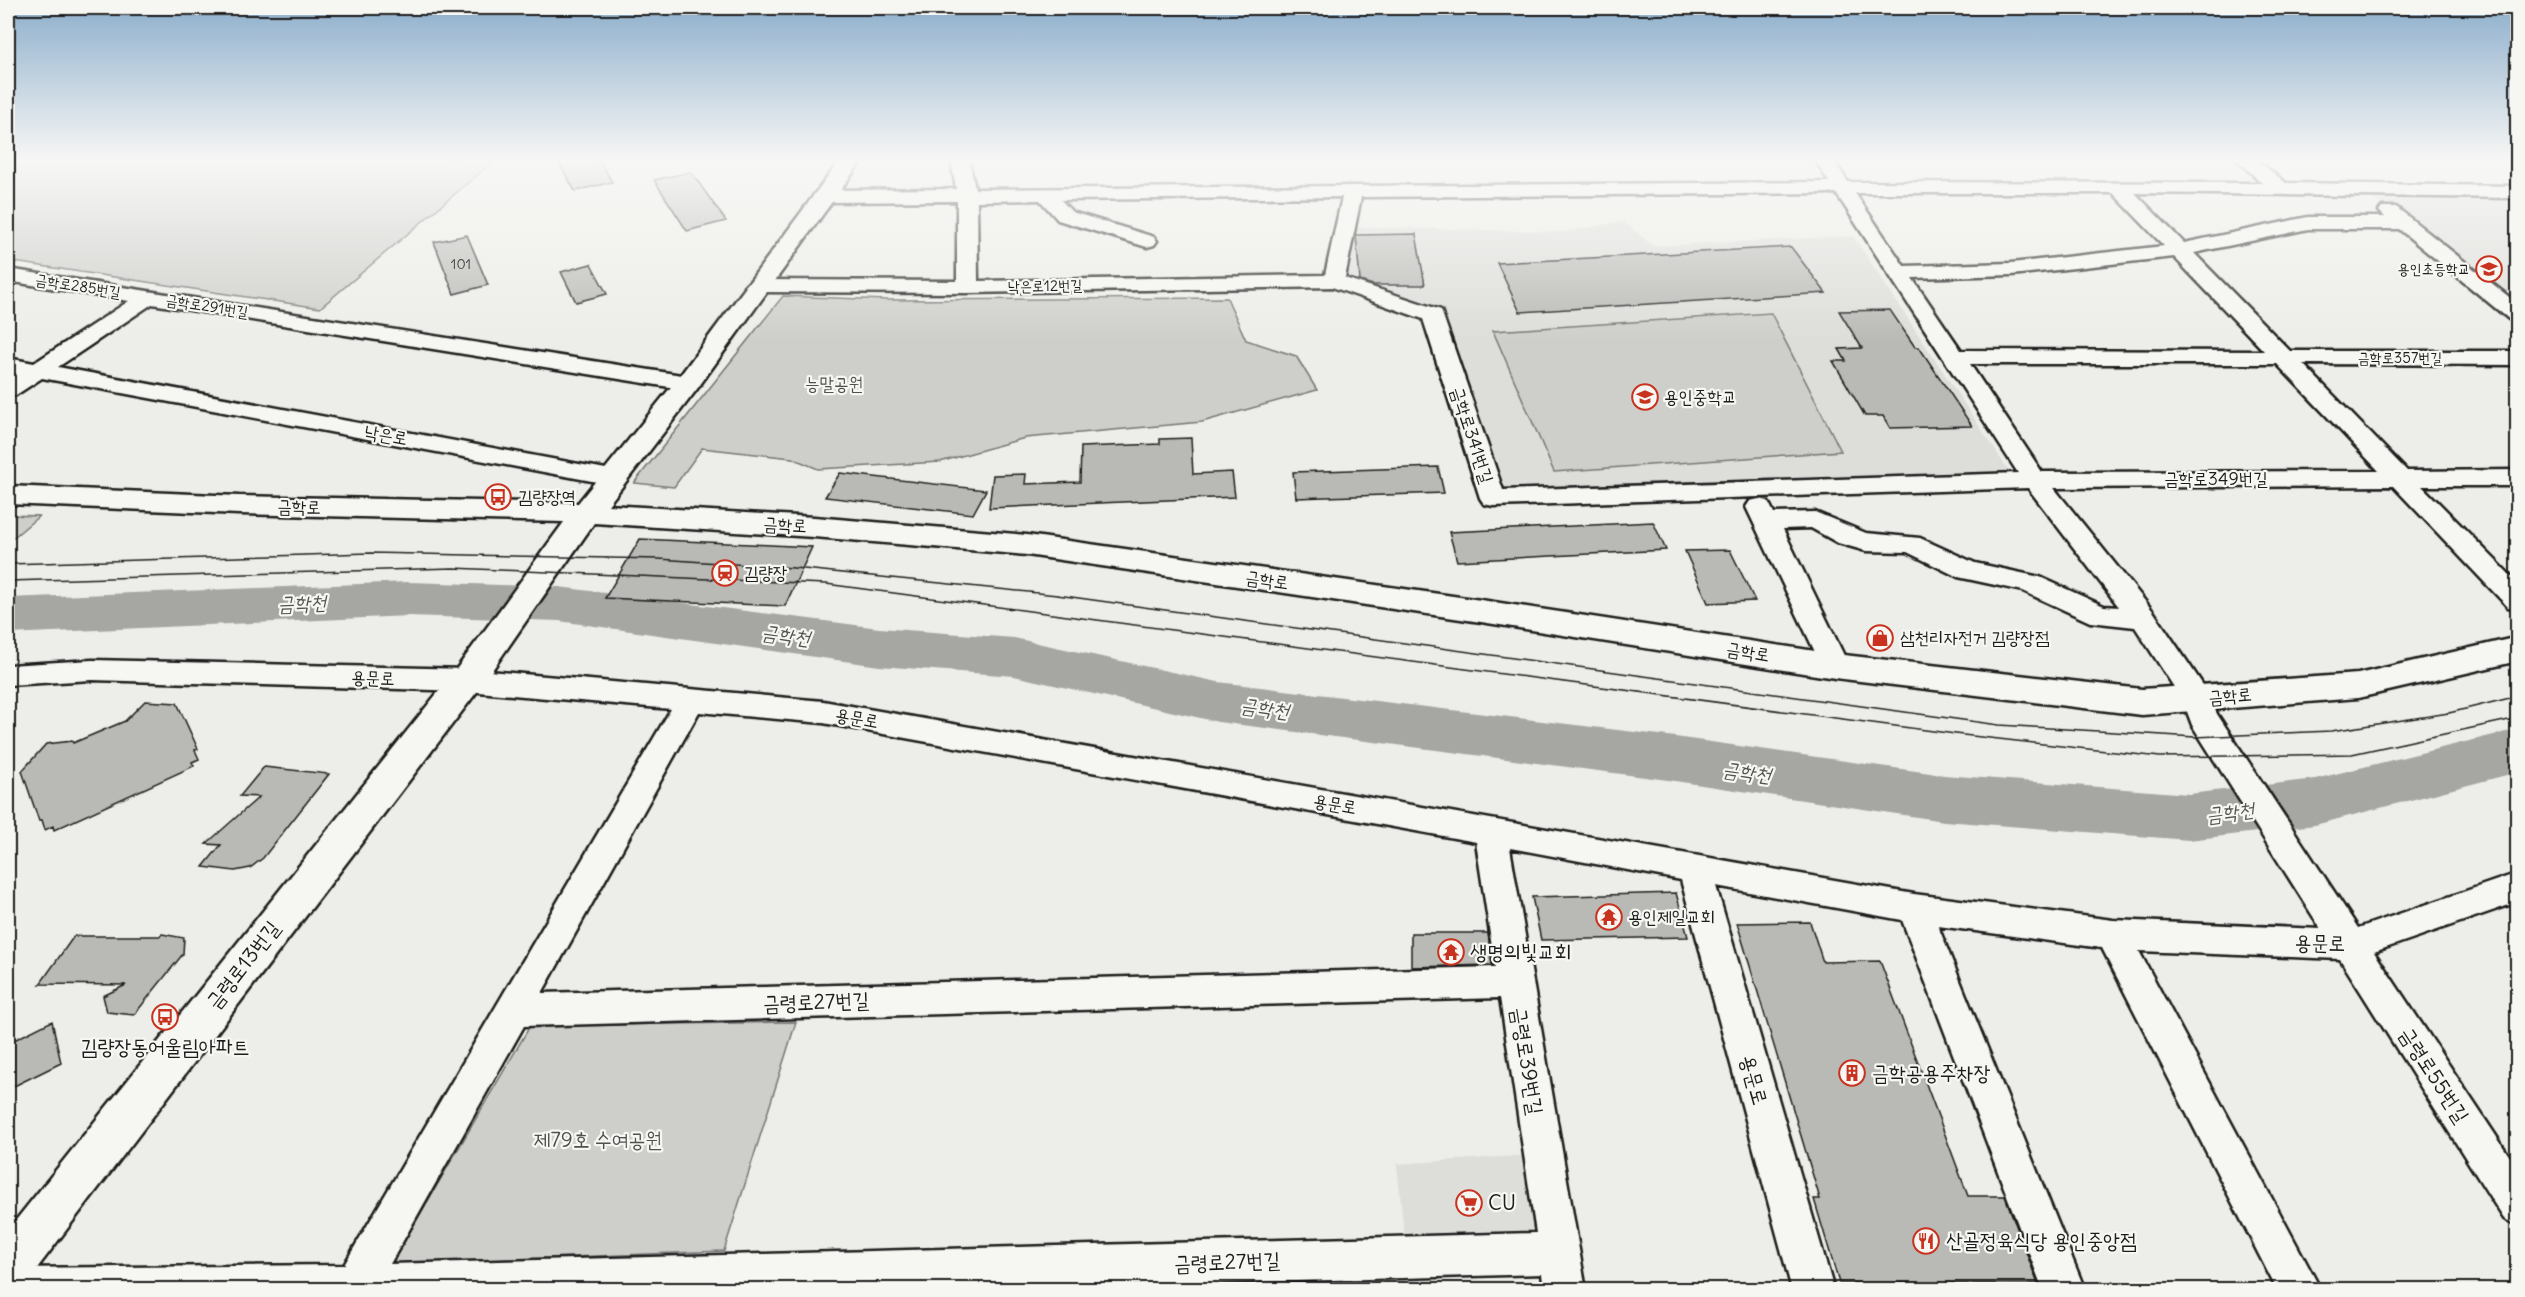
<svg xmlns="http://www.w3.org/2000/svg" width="2525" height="1297" font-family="Delius,'Poor Story',sans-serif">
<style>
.built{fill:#ddddda}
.green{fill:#cececb;stroke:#757574;stroke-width:1.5}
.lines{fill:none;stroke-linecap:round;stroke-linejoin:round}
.river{fill:#a6a6a3;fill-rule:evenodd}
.building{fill:#b9b9b6;stroke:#1c1c1c;stroke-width:1.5}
.minor-casing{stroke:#1c1c1c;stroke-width:5}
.major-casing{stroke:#1c1c1c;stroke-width:5}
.minor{fill:#f6f6f2;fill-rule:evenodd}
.major{fill:#f6f6f2;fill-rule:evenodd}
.tram{stroke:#1c1c1c;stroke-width:1.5}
.labels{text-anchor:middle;stroke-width:4.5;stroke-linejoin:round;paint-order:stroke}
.far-number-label{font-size:14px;fill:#434342}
.far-poi-label{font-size:15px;fill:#1c1c1c;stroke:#f6f6f2;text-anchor:end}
.far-street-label{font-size:15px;fill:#1c1c1c;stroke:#f6f6f2}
.park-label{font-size:18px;fill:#515151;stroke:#f6f6f2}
.poi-label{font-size:18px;fill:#1c1c1c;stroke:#f6f6f2;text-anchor:start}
.street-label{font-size:18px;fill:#1c1c1c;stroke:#f6f6f2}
.water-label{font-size:20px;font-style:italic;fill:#535352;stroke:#f6f6f2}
.near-street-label{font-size:21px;fill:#1c1c1c;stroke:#f6f6f2}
.near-poi-label{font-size:21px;fill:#1c1c1c;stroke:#f6f6f2;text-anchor:start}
.near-park-label{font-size:21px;fill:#515151;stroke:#f6f6f2}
</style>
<rect width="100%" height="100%" fill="#edede9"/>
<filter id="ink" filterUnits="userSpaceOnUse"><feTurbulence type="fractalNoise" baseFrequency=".0167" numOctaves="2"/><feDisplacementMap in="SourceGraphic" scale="12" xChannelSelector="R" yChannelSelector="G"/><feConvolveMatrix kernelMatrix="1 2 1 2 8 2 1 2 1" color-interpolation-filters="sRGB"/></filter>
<g filter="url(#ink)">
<path class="built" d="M2361 189 2517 192V315L2404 223Z
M1623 221 1653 246 1853 236 2009 471 1505 488 1442 314 1343 279 1352 227 1566 232Z
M1530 1155 1543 1246 1405 1243 1397 1164Z"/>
<path class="green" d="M8 160H495L320 308 8 261Z
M783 296 887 300 1227 298 1246 340 1296 356 1317 390 1202 422 1025 438 940 462 818 469 792 458 702 448 674 487 634 483Z
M1771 313 1841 451 1554 472 1493 331Z
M8 515 39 516 8 542Z
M796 1022 724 1251 391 1264 530 1026Z"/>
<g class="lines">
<path class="river" d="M409 582 559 587 879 628 1014 638 1218 682 1668 736 1944 775 2189 794 2315 779 2518 729V772L2315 825 2189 840 1944 821 1668 780 1218 722 1014 676 879 666 559 621 409 616 8 634V598Z"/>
</g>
<path class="building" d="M557 160H599L612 182 575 191Z
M691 172 726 221 687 231 654 180Z
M1416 234 1425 285H1373L1360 281 1356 235Z
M467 235 488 285 454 294 434 242Z
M1791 247 1826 293 1520 312 1497 263Z
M591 264 607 294 576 302 561 272Z
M1890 310 1915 347H1919L1972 426 1890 428 1883 416H1865L1833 361H1846L1839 349 1862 348 1839 311Z
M1191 438 1193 474 1232 472 1235 497 989 508 993 475 1026 474 1025 484 1080 482 1081 447 1160 444V439Z
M1438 467 1444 493 1296 498 1293 472Z
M840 473 986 490 973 514 825 497Z
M1653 522 1666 550 1457 561 1449 532Z
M640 539 812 547 785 606 605 598Z
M1730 550 1755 601 1708 603 1685 551Z
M145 701 177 703 198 749 195 750 199 759 192 762 194 766 54 830 53 826 45 830 42 820 39 821 22 771 46 744 72 741 73 743 125 721Z
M264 767 329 774 263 858 250 868 235 871 203 867 221 845 206 844 259 797 240 796Z
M1676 893 1688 937 1541 940 1532 897Z
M1810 922 1823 962 1880 961 1968 1196H2005L2038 1284 1839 1283 1814 1199H1820L1737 923Z
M1411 933H1488L1492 965 1411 967Z
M162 934 184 938 183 954 134 1015 107 1012 103 996 126 985 40 984 74 936H160Z
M52 1021 61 1063 8 1089V1043Z"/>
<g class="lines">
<g class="minor-casing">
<path id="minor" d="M951 160H969L975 189 1829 182 1815 160H1833L1848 182 2262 183 2237 160H2257L2286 183 2518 186V198L2135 193 2184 243 2308 217H2385L2379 211 2382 207H2396L2518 304V321L2510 320 2399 229H2308L2194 253 2290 351H2518V365L2303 364 2407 471 2518 470V486H2422L2518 583V609L2508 607 2393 486 2054 488 2153 611 2207 691 2217 714 2358 928 2518 873V902L2374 952 2518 1169V1225L2504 1219 2340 959 2139 951 2321 1290H2277L2102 948 1938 926 2085 1290H2043L1902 920 1716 886 1834 1290H1792L1681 880 1510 848 1586 1290H1544L1542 1274 981 1290H8V1268L344 1265 671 709 467 691 92 680 8 685V665L92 660 467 669 823 701 1914 894 2113 920 2321 929 2192 725 2183 701 2135 627 2090 622 2023 591 1958 577 1907 552 1866 551 1838 543 1811 528 1783 529 1849 666 1845 673 1835 676 1825 673 1746 507 1750 501 1759 499 1768 501 1774 513 1815 512 1866 533 1920 538 1975 563 2040 577 2104 606 2119 607 2028 488 1493 506 1484 504 1480 498 1423 319 1332 287 968 293 756 292 749 290 745 286 749 282 756 280 957 281V201L823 202 816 200 813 196 816 192 823 190 956 189ZM1836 193 2018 473 1503 490 1441 310 1345 278 1361 197ZM1855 193H2113L2164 246 2011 263 1904 266ZM1342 197 1325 275 978 281 977 201 1040 200 1058 220 1147 247 1154 245 1157 241 1154 237 1072 212 1061 200ZM2174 257 2264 351 1961 350 1912 278 2011 275ZM1970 364H2277L2379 471 2042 472ZM699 712 823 723 1476 842 1495 967 542 993ZM1500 998 1536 1233 390 1264 524 1026Z
M8 269 688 376 696 378 700 383 696 388 688 390 152 304 58 367 622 472 625 477 622 482 613 485 42 378 16 395 8 397V380L17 374 8 372V358L34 363 129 301 8 281Z"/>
</g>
<g class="major-casing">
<path id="major" d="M840 160H862L697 389 608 505 814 517 1027 535 1481 600 1835 654 2142 689 2358 674 2518 637V661L2358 698 2142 715 1835 678 1481 622 1027 555 814 537 594 523 479 689 25 1284 8 1290V1230L455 671 564 522 239 514 8 504V486L239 496 578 503 679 377Z"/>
</g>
<use href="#minor" class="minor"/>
<use href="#major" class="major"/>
<path class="tram" d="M8 564 370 553 659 559 794 568 1057 595 1999 725 2195 737 2331 731 2449 713 2518 696
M8 581 453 568 826 584 1963 735 2160 757 2352 754 2518 718"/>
</g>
</g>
<linearGradient id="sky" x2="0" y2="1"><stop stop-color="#8daecc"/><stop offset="0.47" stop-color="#f7f7f5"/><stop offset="1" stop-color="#f7f7f5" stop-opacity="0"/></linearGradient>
<rect width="2525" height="341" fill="url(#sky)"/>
<defs>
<g id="school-ring" transform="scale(1.35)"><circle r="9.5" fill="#f6f6f2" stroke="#c8321e" stroke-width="1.5"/><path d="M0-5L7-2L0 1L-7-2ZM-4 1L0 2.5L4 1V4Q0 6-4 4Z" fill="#c8321e"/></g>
<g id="bus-ring" transform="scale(1.35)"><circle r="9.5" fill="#f6f6f2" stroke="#c8321e" stroke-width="1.5"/><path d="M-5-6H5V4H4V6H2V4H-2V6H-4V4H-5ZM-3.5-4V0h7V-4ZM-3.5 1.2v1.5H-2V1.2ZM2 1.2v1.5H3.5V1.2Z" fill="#c8321e"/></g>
<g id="station-ring" transform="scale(1.35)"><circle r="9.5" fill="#f6f6f2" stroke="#c8321e" stroke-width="1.5"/><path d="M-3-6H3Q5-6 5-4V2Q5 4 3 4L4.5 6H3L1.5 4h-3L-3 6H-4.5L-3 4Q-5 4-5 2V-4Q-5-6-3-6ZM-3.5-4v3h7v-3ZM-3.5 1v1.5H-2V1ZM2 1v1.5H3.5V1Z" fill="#c8321e"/></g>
<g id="shop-ring" transform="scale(1.35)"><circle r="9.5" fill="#f6f6f2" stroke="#c8321e" stroke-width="1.5"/><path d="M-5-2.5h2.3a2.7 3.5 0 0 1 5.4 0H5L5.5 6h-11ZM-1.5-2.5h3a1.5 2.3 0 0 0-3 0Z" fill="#c8321e"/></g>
<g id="temple-ring" transform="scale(1.35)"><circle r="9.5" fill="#f6f6f2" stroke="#c8321e" stroke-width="1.5"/><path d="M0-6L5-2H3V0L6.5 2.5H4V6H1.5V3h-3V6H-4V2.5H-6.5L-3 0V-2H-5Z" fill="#c8321e"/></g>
<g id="building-ring" transform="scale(1.35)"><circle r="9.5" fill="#f6f6f2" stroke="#c8321e" stroke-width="1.5"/><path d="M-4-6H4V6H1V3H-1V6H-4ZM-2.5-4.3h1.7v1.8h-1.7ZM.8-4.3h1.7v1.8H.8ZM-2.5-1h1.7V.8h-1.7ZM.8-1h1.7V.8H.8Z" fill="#c8321e"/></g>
<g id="supermarket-ring" transform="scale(1.35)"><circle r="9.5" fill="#f6f6f2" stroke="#c8321e" stroke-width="1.5"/><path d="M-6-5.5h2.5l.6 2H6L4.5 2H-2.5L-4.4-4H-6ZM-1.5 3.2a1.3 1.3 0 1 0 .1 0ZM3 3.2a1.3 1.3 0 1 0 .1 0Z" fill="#c8321e"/></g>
<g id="restaurant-ring" transform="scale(1.35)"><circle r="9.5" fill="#f6f6f2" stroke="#c8321e" stroke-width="1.5"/><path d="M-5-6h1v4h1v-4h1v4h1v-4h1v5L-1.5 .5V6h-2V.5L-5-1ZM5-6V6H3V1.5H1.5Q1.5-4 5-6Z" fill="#c8321e"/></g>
</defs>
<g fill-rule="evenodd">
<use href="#school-ring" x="2489" y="269"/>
<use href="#school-ring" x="1645" y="397"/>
<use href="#bus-ring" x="498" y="497"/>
<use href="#station-ring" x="725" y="573"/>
<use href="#shop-ring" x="1880" y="638"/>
<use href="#temple-ring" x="1609" y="917"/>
<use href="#temple-ring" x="1451" y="952"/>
<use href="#bus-ring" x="165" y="1017"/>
<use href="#building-ring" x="1852" y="1073"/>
<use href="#supermarket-ring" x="1469" y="1203"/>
<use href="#restaurant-ring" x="1926" y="1241"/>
</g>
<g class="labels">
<g class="far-number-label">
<text x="461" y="269">101</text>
</g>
<g class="far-poi-label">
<text x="2470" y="274">용인초등학교</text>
</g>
<g class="far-street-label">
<text transform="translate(78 286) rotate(9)" y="5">금학로285번길</text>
<text transform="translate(1045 286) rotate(-1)" y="5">낙은로12번길</text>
<text transform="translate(207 306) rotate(9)" y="5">금학로291번길</text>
<text x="2400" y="363">금학로357번길</text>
</g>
<g class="park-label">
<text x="834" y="390">능말공원</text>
</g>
<g class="poi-label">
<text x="1664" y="403">용인중학교</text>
<text x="518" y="503">김량장역</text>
<text x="744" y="579">김량장</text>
<text x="1900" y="644">삼천리자전거 김량장점</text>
<text x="1628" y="923">용인제일교회</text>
</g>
<g class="street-label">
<text transform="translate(386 435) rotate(10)" y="6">낙은로</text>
<text transform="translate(1472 435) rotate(72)" y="6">금학로341번길</text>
<text x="2216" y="485">금학로349번길</text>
<text transform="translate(299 507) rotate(1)" y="6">금학로</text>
<text transform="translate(785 525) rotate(3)" y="6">금학로</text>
<text transform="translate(1267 580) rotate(8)" y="6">금학로</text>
<text transform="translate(1748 652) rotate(9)" y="6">금학로</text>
<text transform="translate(373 678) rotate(2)" y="6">용문로</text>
<text transform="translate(2230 696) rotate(-5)" y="6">금학로</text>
<text transform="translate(857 718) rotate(10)" y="6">용문로</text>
<text transform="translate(1335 804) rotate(10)" y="6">용문로</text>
</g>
<g class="water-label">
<text transform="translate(302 603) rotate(-2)" y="7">금학천</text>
<text transform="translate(786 635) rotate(8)" y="7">금학천</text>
<text transform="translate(1265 708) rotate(8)" y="7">금학천</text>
<text transform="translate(1747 772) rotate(8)" y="7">금학천</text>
<text transform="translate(2230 812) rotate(-7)" y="7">금학천</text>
</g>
<g class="near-street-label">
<text transform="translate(2320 943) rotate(1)" y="7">용문로</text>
<text transform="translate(243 965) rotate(-52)" y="7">금령로13번길</text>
<text transform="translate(816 1002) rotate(-2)" y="7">금령로27번길</text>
<text transform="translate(1527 1061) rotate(81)" y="7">금령로39번길</text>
<text transform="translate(2434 1075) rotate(57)" y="7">금령로55번길</text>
<text transform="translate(1754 1080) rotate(74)" y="7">용문로</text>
<text transform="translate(1227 1262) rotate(-2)" y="7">금령로27번길</text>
</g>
<g class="near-poi-label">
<text x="1470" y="959">생명의빛교회</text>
<text x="165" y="1054" text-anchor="middle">김량장동어울림아파트</text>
<text x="1872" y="1080">금학공용주차장</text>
<text x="1488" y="1210">CU</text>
<text x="1946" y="1248">산골정육식당 용인중앙점</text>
</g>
<g class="near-park-label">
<text x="598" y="1147">제79호 수여공원</text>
</g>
</g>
<rect width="2525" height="1297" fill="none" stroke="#f6f6f2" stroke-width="30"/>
<rect x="15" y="15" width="2495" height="1267" fill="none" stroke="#1c1c1c" stroke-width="2" filter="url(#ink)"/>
</svg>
